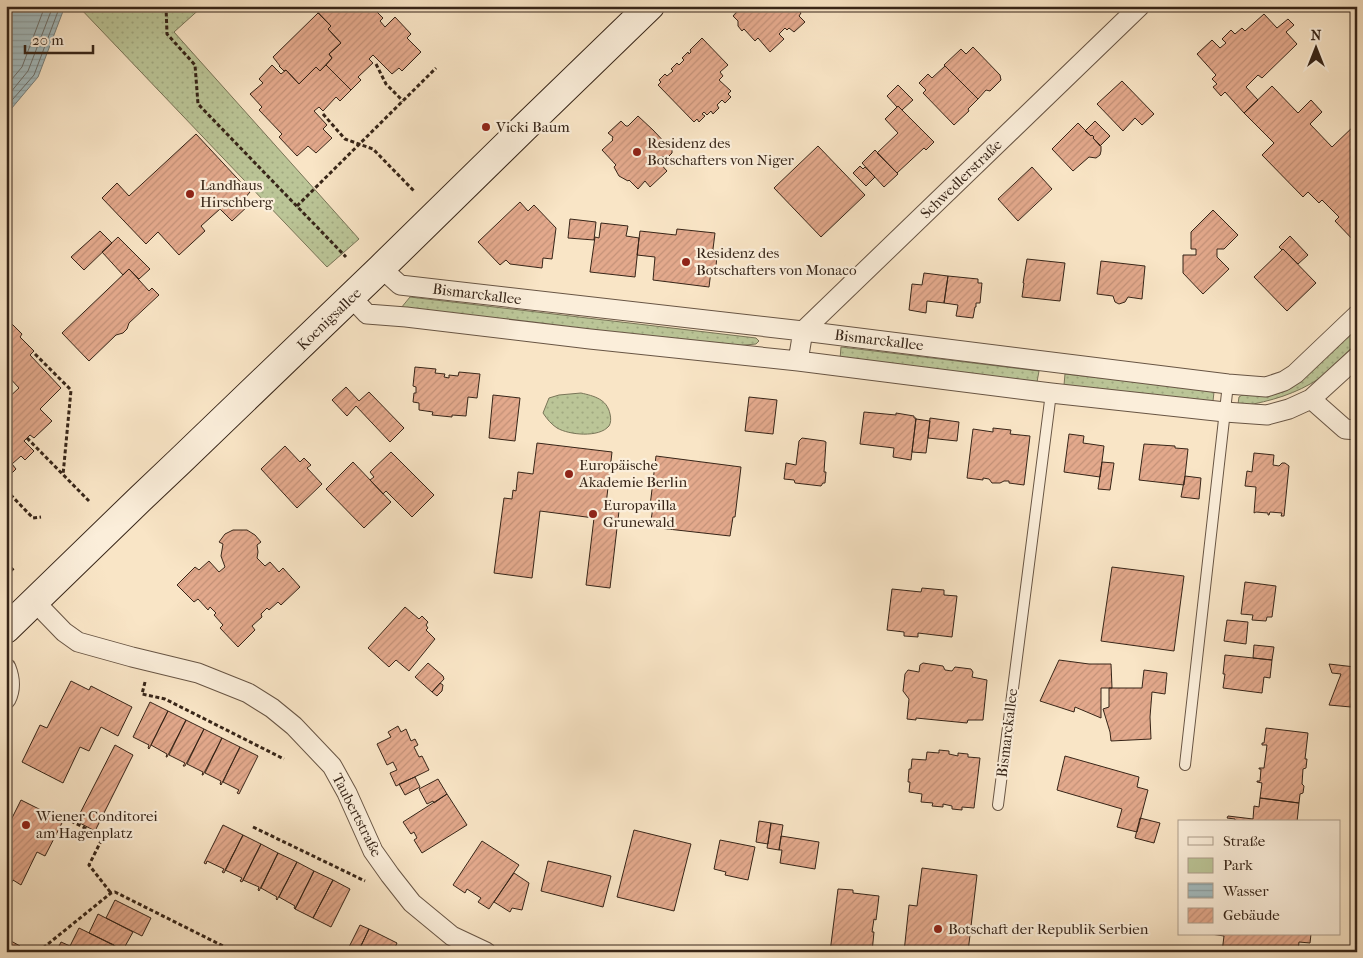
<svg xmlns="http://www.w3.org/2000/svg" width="1363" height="958" font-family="'IM FELL French Canon',serif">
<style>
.green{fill:url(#green-dots);stroke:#797558}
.water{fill:url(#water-rules);stroke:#78807d}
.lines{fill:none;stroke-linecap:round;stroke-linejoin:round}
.shore{stroke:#6d706c;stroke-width:1}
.building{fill:url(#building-hatch);stroke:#372518}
.service-casing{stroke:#685544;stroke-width:12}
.minor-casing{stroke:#685544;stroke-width:21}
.secondary-casing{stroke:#372518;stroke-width:30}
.path{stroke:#372518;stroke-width:3;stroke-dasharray:4 2.5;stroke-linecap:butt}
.service{stroke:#fbeeda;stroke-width:10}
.minor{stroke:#fbeeda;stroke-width:19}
.secondary{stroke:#fbeeda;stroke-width:28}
.poi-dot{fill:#8f2418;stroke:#fbeeda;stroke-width:2}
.labels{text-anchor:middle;stroke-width:4.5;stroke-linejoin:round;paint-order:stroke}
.poi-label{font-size:15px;fill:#372518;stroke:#fbeeda;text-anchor:start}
.street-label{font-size:15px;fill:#372518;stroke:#fbeeda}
</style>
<defs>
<pattern id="green-dots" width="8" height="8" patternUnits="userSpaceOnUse" patternTransform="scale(1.25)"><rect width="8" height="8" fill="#bbc597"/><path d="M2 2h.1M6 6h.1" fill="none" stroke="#a1a981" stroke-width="1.8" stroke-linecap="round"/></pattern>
<pattern id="water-rules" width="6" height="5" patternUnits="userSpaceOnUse" patternTransform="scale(1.25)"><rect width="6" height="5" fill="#a3bcc0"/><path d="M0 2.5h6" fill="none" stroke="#8da1a4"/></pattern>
<pattern id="building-hatch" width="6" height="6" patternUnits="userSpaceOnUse" patternTransform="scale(1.25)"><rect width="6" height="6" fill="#e3a98c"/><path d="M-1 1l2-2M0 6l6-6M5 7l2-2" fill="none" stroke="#c39178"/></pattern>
</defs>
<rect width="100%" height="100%" fill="#f9e5c6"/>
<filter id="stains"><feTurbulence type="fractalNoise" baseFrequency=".004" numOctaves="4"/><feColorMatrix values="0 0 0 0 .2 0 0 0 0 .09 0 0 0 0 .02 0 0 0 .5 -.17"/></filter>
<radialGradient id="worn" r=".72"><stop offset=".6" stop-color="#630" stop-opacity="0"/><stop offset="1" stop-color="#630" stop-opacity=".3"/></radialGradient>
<path class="green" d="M78 6H203L174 32 359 239 327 267Z
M410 297 756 338 759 341 756 344 734 346 401 308Z
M1357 327V343L1320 378C1296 394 1271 401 1243 406L1238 404 1239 397C1245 392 1254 396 1262 396 1273 396 1283 392 1293 387Z
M841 347 1039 371 1037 382 840 359Z
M1065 374 1212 390 1214 392 1213 401 1211 403 1064 385Z
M581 393C594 396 607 399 610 414 611 418 611 423 609 426 599 438 569 435 557 428 551 424 547 419 543 413L549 398 559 395Z"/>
<path class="water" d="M6 6H65L38 77 6 115Z"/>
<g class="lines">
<path class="shore" d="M6 86 22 67 45 6
M6 98 28 71 53 6
M6 107 34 75 60 6"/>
</g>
<path class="building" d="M312 6H371L383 18 380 21 385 27 395 17 411 34 407 38 421 52 402 71 399 68 392 74 373 55 369 59 373 63 358 77 361 80 351 90 326 65 332 58 329 54 341 43 328 29 331 26Z
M742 6H795L801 13 799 16 805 22 794 32 789 28 787 30 785 28 779 34 784 39 770 52 758 38 755 41 744 29 742 31 738 26V21L733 16Z
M318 13 331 26 328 29 341 43 329 54 332 58 320 71 316 67 299 84 286 70 284 71 279 66H280L273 57Z
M1264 14 1277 28 1288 19 1294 25 1286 32 1297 44 1262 78 1258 75 1246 87 1258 100 1244 113 1225 92 1221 96 1213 87 1217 84 1212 79 1216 75 1197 54 1212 40 1220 48 1226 43 1222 39 1231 30 1235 34 1242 28 1245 31Z
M702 38 728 65 720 72 723 76 719 80 731 91 728 94 731 97 725 103 722 100 717 105 719 108 713 114 711 111 707 115 704 112 702 114 705 116 699 122 697 119 694 122 658 85 661 82 659 80 665 74 667 76 673 71 671 69 677 63 679 65 684 60 682 58 688 52 689 54 691 52 690 50Z
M973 47 1000 75 1001 80 990 91 986 90 978 99 944 65 961 49 966 54Z
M272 65 281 74 286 70 299 84 316 67 320 71 326 65 351 90 340 101 336 97 323 111 319 107 314 111 327 125 323 129 332 138 316 153 308 146 297 156 279 137 282 134 259 110 262 107 250 94 263 83 259 79Z
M945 66 978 99 968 109 969 111 954 125 923 93 926 90 919 83 928 74 932 78Z
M1122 81 1154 114 1142 125 1135 118 1123 131 1097 104Z
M898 85 913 100 902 110 898 106 897 107 887 96Z
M1272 86 1298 113 1311 100 1322 112 1310 124 1332 147 1357 123V244L1335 221 1339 217 1322 200 1319 203 1308 192 1303 197 1262 155 1274 143 1244 113Z
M898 106 934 142 926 150 924 148 897 173 877 153 898 133 885 119Z
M638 116 653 130 672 150V153L667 158H665L663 156 658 161 667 171 650 187 645 181 638 189 629 180 628 181 619 176 614 167 616 165 602 150 613 140 612 139 613 137 608 133 621 121 626 126H628Z
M1095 121 1110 136 1100 146 1093 138 1094 137 1092 135 1091 136 1085 131Z
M1078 123 1091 136 1092 135 1094 137 1093 138 1101 146V151L1100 155 1096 158 1089 157 1073 171 1052 149Z
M196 134 250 192 245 198 250 204 232 221 220 209 201 226 205 231 179 255 158 232 146 244 102 198 117 183 129 196Z
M818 146 865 195 821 237 774 188Z
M875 150 898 174 884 187 862 163Z
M860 166 863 169 865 167 875 177 866 186 853 173Z
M1032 167 1052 189 1018 221 998 199Z
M520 202 528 211 534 205 556 228 552 259 543 258 542 268 510 264 506 260 500 265 478 242Z
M1213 210 1238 235 1224 249H1217V257L1229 269 1203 294 1183 273V255H1196V249H1191V232Z
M570 219 596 222 594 240 568 238Z
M601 223 628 226 626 236 639 238 635 277 590 272 595 237 599 238Z
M677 229 715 233 713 249 717 254 716 267 711 271 709 287 653 280 655 257 637 255 640 231 676 235Z
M100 231 112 243 84 270 71 257Z
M1290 236 1308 255 1298 264 1283 249 1282 250 1279 247Z
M118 237 150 269 139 279 129 269 123 275 102 252Z
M1283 249 1316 283 1287 311 1254 277Z
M1027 259 1065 263 1060 301 1022 297 1024 283H1023Z
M1101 261 1145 266 1142 299 1128 297 1125 302 1119 304 1115 302 1113 296 1097 294Z
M129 269 149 291 152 288 159 295 129 323 127 329 123 333 116 335 89 361 62 333Z
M924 273 948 276 944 303 927 301 926 313 909 310 912 284 922 285Z
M948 276 978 279V283H982L980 303H976V307H975L973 318 956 316 958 305 944 303Z
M6 318 22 334 20 337 34 351 30 355 61 388 40 409 52 421 34 438 30 435 24 441 34 451 25 460 21 456 12 464 16 469 6 479V400L19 388 6 374Z
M415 367 436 369 435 373 445 374 444 377 449 378V375L458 376 459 372 480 374 477 398 468 397 466 416 452 415V417L432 415 433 412 419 410V403L413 402 414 393H416V387L413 386Z
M346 387 359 401 369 392 404 428 390 442 356 406 347 416 332 400Z
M493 395 520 398 515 441 489 438Z
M749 397 777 400 773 434 745 431Z
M864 412 896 415V413L914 416V418H916L911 460 893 457 894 448 860 444Z
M930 418 959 422 957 441 928 438Z
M916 419 930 421 926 453 912 452Z
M993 428 1011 430 1010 434 1030 436 1024 485 1009 483V481H1004L1000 483H992L989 479 983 478V480L967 478 973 429 993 432Z
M1069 434 1084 436 1083 443 1104 446 1100 477 1064 472Z
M802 438 824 441 826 442 824 472H826L825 483H823L821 486 795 483 794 480 784 479 786 463 796 465 799 441Z
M537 443 612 452 606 505H604V509L619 511 610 588 586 585 594 518 540 511 532 578 494 573 504 498 512 499 513 490 516 491 518 472 533 474Z
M1144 444 1175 446V448L1188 449 1184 485 1139 480Z
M285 446 300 462 304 458 311 465 307 468 322 484 297 508 261 469Z
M391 452 434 495 412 517 386 491 383 494 370 480 374 477 370 472Z
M1254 453 1274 455 1273 465 1279 466 1282 463H1285L1289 466 1284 516H1281L1282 513 1270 512 1269 515H1268V513L1256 512 1254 513 1256 487 1245 486 1247 471 1252 472Z
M656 456 741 467 735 517H733L730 536 650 527 653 507 650 506Z
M353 462 391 502 364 528 326 489Z
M1102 462 1114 463 1110 490 1098 489Z
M1185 476 1201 478 1199 499 1181 497Z
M233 530H247L255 535 261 542 257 545 258 552 257 558 265 566 270 562 279 572 283 568 300 587 281 605 278 602 269 610 267 608 261 614 262 617 252 626 255 630 238 647 220 628 223 625 214 615 216 613 210 607 208 610 198 599 194 602 177 585 195 567 199 570 209 561 219 572 225 567 221 556 223 544 219 542 225 534Z
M1112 567 1184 576 1174 651 1101 641Z
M1245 582 1276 586 1272 617H1267L1266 621 1252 620 1253 615 1241 614Z
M922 588 944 590V595L957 596 952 637 918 633V637L904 636V632L887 630 892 589 921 592Z
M405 607 419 619 422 616 428 622 426 625 428 628 426 630 435 639 409 671 396 660 389 667 368 648Z
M1227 620 1248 622 1246 644 1224 641Z
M1254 645 1274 647 1272 660 1253 658Z
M1225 655 1272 660 1270 678 1264 677 1262 693 1223 688 1225 674H1223Z
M1059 660 1089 664H1111L1112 688H1101V718L1075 707 1074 712 1040 701Z
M428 663 443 676 444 679 432 692 415 677Z
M923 663 943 666 945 670 952 671 955 667 971 669 973 672 972 677 987 680 983 720H968L967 723 916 718V720L907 719 909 699 903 691 905 674 908 670 919 672 920 665Z
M1329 664 1355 667 1351 707 1329 705 1341 674 1332 673Z
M1144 670 1167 673 1165 694 1152 692 1150 717 1151 739 1111 741 1110 732 1103 709 1109 707V688H1142Z
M71 681 89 690 91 686 132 707 118 736 101 727 89 751 80 747 63 783 22 762 40 725 47 728Z
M440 683 443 685 442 691 437 696 432 692Z
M150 702 168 711 149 749 148 748 149 745 133 737Z
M168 711 186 720 167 757H166L167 754 151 745Z
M186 720 204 729 185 766H183L185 763 169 755Z
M398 726 401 732 406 729 411 741 415 739 418 745 414 747 419 757 422 756 429 770 396 786 390 773 397 770 393 762 387 765 377 744 391 737 388 732Z
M1266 728 1308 733 1305 759H1307L1306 768 1303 769 1302 784 1304 786 1303 793 1300 794 1299 803 1260 798 1262 783 1257 782V781H1260L1261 769H1259V768H1264L1267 745H1262V743H1264Z
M204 729 222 738 203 775H202L203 772 187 764Z
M222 738 240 747 221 785 220 784 221 781 205 773Z
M115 745 133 755 95 831 76 821Z
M240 747 258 756 239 794 237 793 239 790 223 782Z
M939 750 949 751V754L958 756V753L968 754V757L980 758 974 808 962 807V810L952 809V806L943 804V807L932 806 933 803 921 802 922 794 909 792 910 782H908L909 769H911L912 759 926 760 927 752 939 753Z
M1065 756 1139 777 1137 787 1148 790 1137 832 1117 827 1122 809 1057 790Z
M415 777 420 787 405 795 399 784Z
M438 779 447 794 434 803 433 801 427 804 419 789Z
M447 794 467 825 422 853 414 840 417 838 414 832 411 834 403 822Z
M1260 798 1299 803 1297 822H1235V819L1227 818 1228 816 1253 819 1254 806 1259 807Z
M21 800 63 821 45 856 37 852 21 885 13 880 6 894V830Z
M1140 818 1160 823 1154 843 1135 838Z
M759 821 771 823 768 844 756 842Z
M771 823 783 825 779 850 767 848Z
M223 825 243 835 224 873 222 872 224 869 207 861 206 864 204 863Z
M634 830 691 844 674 911 617 897Z
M243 835 261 844 242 882 240 881 242 878 225 870Z
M781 836 819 842 815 869 780 863 782 850H779Z
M720 840 755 847 748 880 725 875 726 872 714 869Z
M482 841 519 865 489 909 478 902 481 898 467 889 465 893 453 885Z
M261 844 278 853 259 891 258 890 259 887 243 880Z
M278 853 297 862 277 900 276 899 277 897 261 888Z
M548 861 611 876 603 907 541 891Z
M297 862 314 871 295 909 294 908 295 906 279 897Z
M922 868 977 875 968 952H904L909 905 917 906Z
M314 871 333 880 313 918 295 909Z
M514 873 529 883 522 910 512 908 510 912 494 902Z
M333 880 350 889 331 927 313 918Z
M838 889 853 890V893L879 896 876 920 874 919 872 932H874L872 952H830Z
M115 900 151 918 142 936 106 918Z
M98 914 133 932 123 950 89 933Z
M360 925 369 929 358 952H353L348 949Z
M79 928 114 945 110 952H81L70 946Z
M369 929 397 943 393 952H358Z
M1211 934H1311L1310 943 1299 942 1298 952H1222L1224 936Z
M11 941 20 946 17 952H6Z
M61 942 70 946 81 952H56Z"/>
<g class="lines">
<g class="service-casing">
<path id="service" d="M1185 765 1228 384
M998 805 1051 393"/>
</g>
<g class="minor-casing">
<path id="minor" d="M381 268 400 285 803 331 1228 384 1266 387 1284 381 1295 374 1357 315
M351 297 367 314 406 317 590 339 798 361 1051 393 1225 412 1267 415 1289 409 1311 399 1357 357
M798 361 803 331 1140 6
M1311 399 1345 429 1357 430
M35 602 64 632 78 642 132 657 198 673 248 693 272 708 294 726 332 766 347 793 373 851 390 875 412 903 452 936 486 952
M6 668C10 678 11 689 6 699"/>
</g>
<g class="secondary-casing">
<path id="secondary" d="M6 629 140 499 180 461 381 268 524 128 650 6"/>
</g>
<path class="path" d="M166 6 167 34 195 65 198 104 346 257
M376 64 386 84 403 101
M323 114 345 139 373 149 414 191
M297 206 436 68
M35 354 71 390 63 475
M27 438 89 501
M6 490 33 518 41 517
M6 563 14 571
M145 682 142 694 165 699 284 759
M71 821 103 837 89 865 111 893
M253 827 365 881
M38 952 111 893 115 892 235 952"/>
<use href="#service" class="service"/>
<use href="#minor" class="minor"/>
<use href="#secondary" class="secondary"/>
</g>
<g class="poi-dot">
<circle cx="486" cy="127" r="5"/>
<circle cx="637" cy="152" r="5"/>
<circle cx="190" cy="194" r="5"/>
<circle cx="686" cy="262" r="5"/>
<circle cx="569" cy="474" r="5"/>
<circle cx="593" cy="514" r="5"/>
<circle cx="26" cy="825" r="5"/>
<circle cx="938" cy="929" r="5"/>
</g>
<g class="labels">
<g class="poi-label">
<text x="496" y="132">Vicki Baum</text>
<text x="647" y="148">Residenz des<tspan x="647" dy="17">Botschafters von Niger</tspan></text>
<text x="200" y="190">Landhaus<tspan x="200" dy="17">Hirschberg</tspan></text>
<text x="696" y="258">Residenz des<tspan x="696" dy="17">Botschafters von Monaco</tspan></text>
<text x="579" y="470">Europäische<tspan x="579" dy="17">Akademie Berlin</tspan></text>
<text x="603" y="510">Europavilla<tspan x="603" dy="17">Grunewald</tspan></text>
<text x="36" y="821">Wiener Conditorei<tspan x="36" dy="17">am Hagenplatz</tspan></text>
<text x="948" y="934">Botschaft der Republik Serbien</text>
</g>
<g class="street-label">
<text transform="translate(961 179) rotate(-44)" y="5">Schwedlerstraße</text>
<text transform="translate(477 294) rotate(7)" y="5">Bismarckallee</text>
<text transform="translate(329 319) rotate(-44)" y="5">Koenigsallee</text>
<text transform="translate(879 340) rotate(7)" y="5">Bismarckallee</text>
<text transform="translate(1007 733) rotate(-83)" y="5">Bismarckallee</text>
<text transform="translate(357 815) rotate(63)" y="5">Taubertstraße</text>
</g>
</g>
<rect width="1363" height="958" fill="none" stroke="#f9e5c6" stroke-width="25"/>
<rect x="8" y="8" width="1348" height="943" fill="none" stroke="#372518" stroke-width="2.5"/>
<rect x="12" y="12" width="1338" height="933" fill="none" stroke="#372518"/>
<rect x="1178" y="820" width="162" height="115" fill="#fbeeda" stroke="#ad9e8c"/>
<rect x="1188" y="837" width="25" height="8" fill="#fbeeda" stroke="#ad9e8c"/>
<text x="1223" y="846" font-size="15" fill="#372518">Straße</text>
<rect x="1188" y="858" width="25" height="15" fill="#bbc597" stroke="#ad9e8c"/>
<text x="1223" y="870" font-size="15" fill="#372518">Park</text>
<rect x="1188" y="883" width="25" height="15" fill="url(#water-rules)" stroke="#ad9e8c"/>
<text x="1223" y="896" font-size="15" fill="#372518">Wasser</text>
<rect x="1188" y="908" width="25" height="15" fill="url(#building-hatch)" stroke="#ad9e8c"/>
<text x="1223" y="920" font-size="15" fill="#372518">Gebäude</text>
<g transform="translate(1316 48)" stroke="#fbeeda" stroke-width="4" paint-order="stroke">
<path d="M0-4L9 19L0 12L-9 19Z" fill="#372518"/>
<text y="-8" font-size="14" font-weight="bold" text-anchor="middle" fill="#372518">N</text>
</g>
<path d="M25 45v8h68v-8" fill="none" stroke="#372518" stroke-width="2.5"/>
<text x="32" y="45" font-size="15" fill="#372518" stroke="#fbeeda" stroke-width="4" paint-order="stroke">20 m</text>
<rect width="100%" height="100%" filter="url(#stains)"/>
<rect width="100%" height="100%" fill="url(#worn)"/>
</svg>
